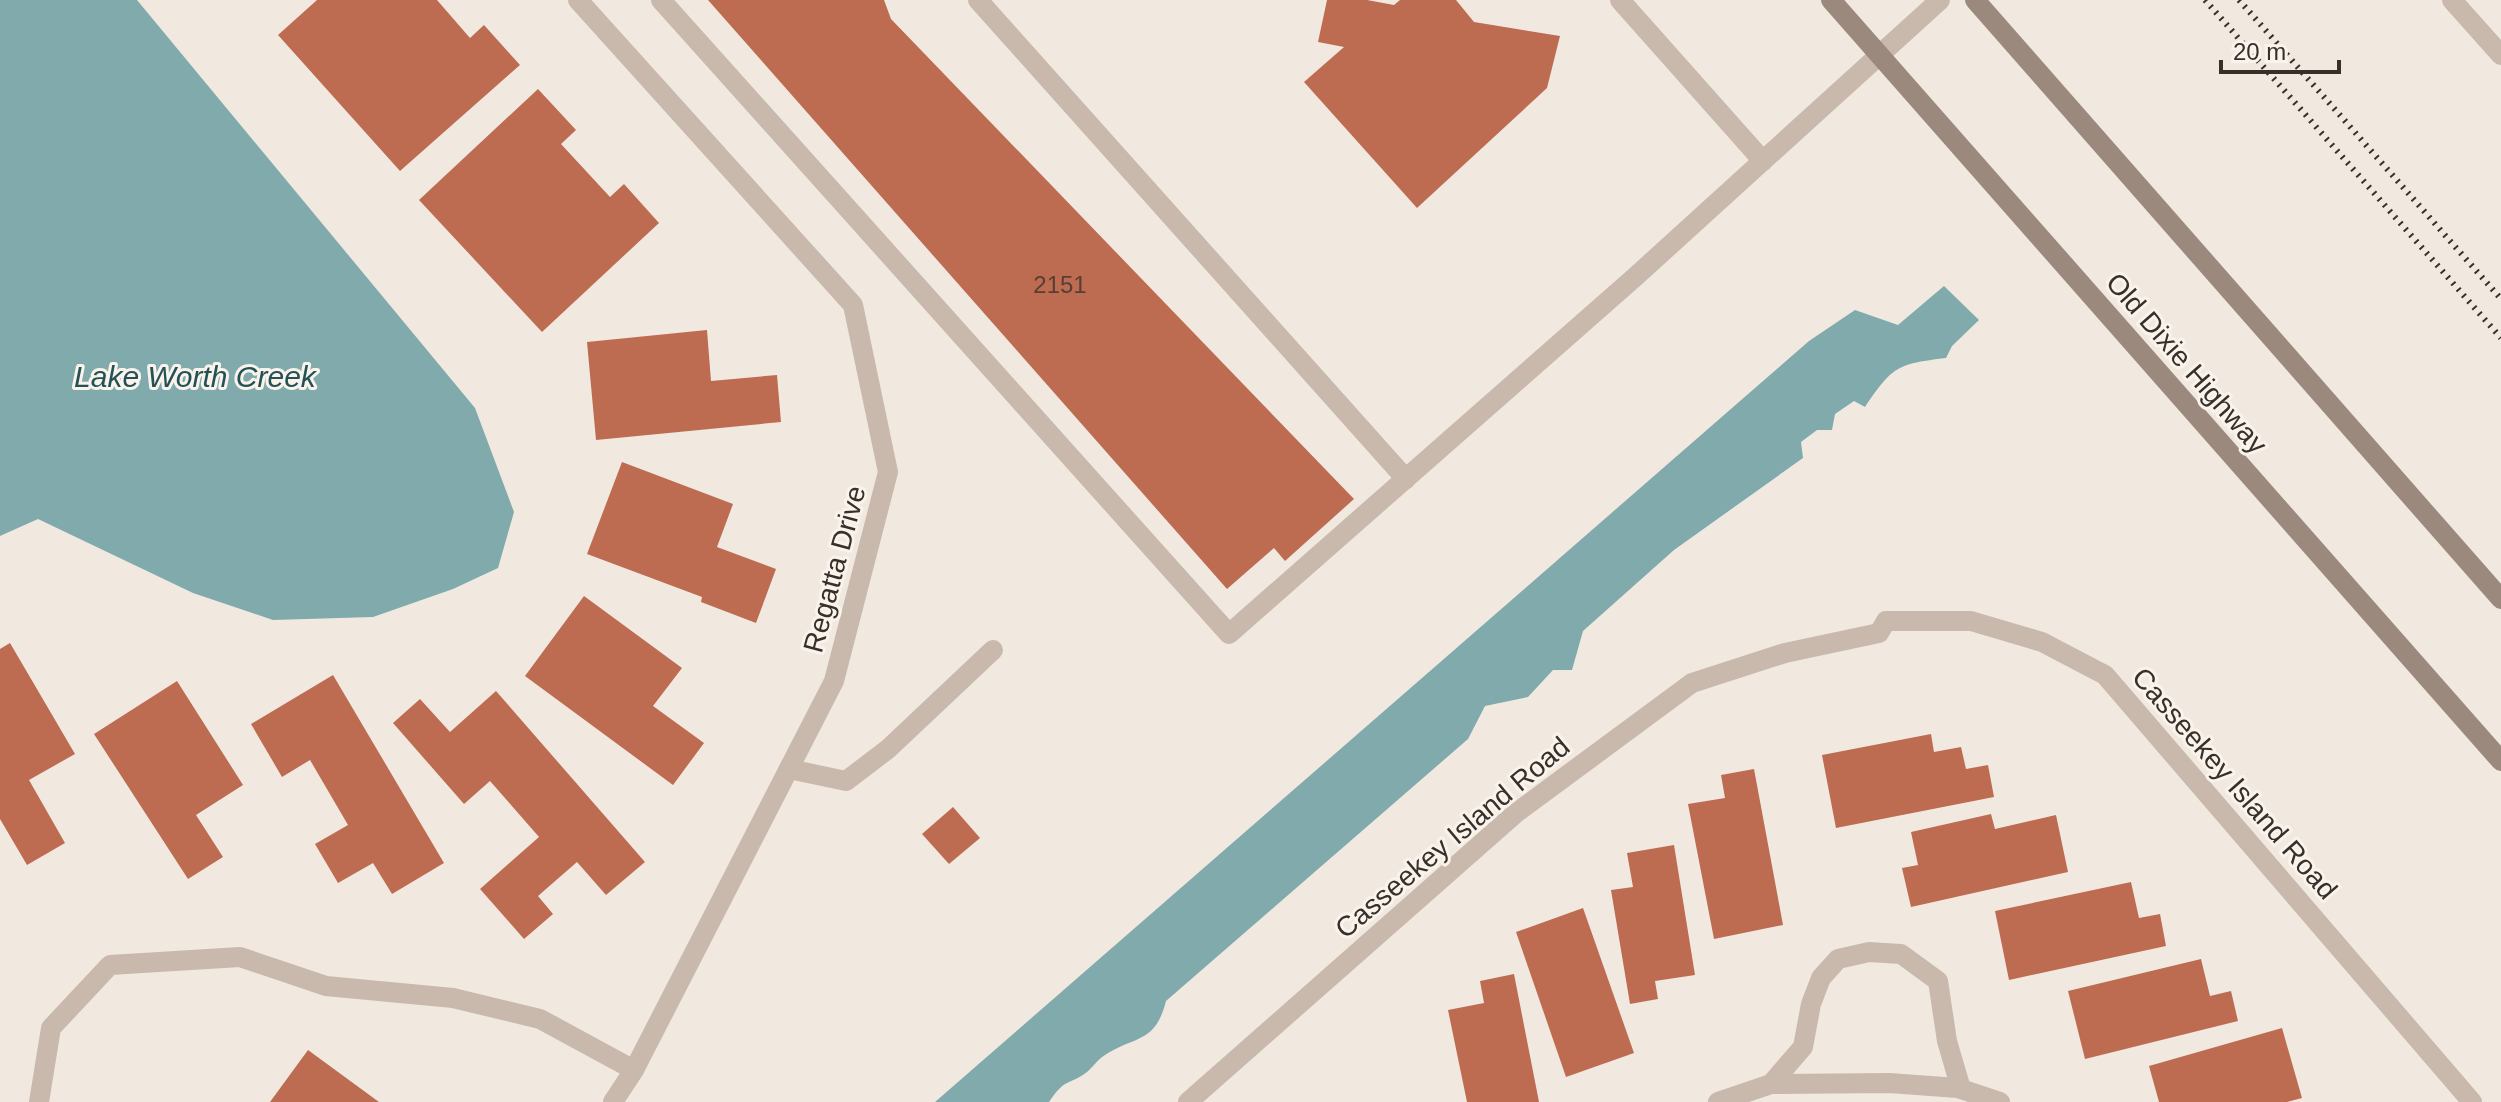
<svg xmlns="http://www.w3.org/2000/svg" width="2501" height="1102" viewBox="0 0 2501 1102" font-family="Arial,sans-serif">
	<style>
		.water { fill: #80aaac }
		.building { fill: #bd6c52 }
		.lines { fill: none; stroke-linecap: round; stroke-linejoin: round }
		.lane { stroke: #c9b9ac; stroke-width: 20 }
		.street { stroke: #c9b9ac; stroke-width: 20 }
		.secondary { stroke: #9c897d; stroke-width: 20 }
		.rail { stroke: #372f2a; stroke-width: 6; stroke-dasharray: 2 6; stroke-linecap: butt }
		.labels { text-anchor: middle; stroke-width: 6; stroke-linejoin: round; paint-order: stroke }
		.number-label { font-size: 24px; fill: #583e34 }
		.street-label { font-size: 28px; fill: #372f2a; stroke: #f9f3ec }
		.water-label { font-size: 30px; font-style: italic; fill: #235256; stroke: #f9f3ec }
	</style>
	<rect width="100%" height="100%" fill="#f1e9e0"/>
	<!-- water -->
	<g class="water">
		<path d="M0,0h137l338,408 39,104 -16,56 -45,21 -80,28 -100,3 -80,-27 -155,-74 -38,17z"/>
		<path d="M1944,286l35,34 -27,26 -6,12c-49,6 -53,8 -81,49l-11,-6 -19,13 -3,16h-15l-16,12 2,16 -129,92 -91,81 -11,39h-19l-25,27 -43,9 -17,33 -302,262c-11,43 -30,34 -61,54 -7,4 -12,12 -18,17 -20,15 -20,4 -38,30h-114l874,-761 46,-31 43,15z"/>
	</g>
	<!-- building -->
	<g class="building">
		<path d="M317,0h120l33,38 14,-13 36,40 -120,106 -122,-136z"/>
		<path d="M708,0h176l7,19 463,480 -69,62 -11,-13 -47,41z"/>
		<path d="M1327,0h40l27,5 6,-5h56l18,22 86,14 -13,52 -130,120 -113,-126 40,-35 -26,-5z"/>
		<path d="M538,89l38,41 -15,14 49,53 14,-13 35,39 -117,109 -123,-132z"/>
		<path d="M707,330l4,51 66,-6 4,47 -185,18 -9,-98z"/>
		<path d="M622,462l111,42 -16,43 59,22 -20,54 -55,-21 1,-5 -115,-43z"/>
		<path d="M584,596l98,72 -29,38 51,37 -31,42 -148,-109z"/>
		<path d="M10,643l65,111 -46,26 36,63 -38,22 -27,-46v-170z"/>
		<path d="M333,675l111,188 -52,31 -19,-31 -35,20 -23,-39 33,-19 -38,-65 -28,17 -31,-53z"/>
		<path d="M177,681l66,104 -47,30 27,42 -35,22 -94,-145z"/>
		<path d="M496,691l149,171 -39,33 -29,-33 -39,34 15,18 -29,25 -44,-50 59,-52 -49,-56 -26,23 -71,-81 27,-24 30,33z"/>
		<path d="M1931,734l3,18 27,-5 5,22 22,-4 6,32 -158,31 -14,-73z"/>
		<path d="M1754,769l29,156 -69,14 -26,-135 37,-6 -4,-23z"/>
		<path d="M953,807l27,31 -31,26 -27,-30z"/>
		<path d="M1991,814l4,15 61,-14 12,57 -157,35 -9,-39 16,-3 -7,-33z"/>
		<path d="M1674,845l21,130 -40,6 3,18 -28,5 -19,-114 22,-3 -6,-34z"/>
		<path d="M2131,882l8,36 21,-4 6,32 -157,34 -14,-69z"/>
		<path d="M1583,908l51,145 -68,24 -50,-145z"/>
		<path d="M2201,959l9,37 21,-5 7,30 -153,38 -17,-68z"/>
		<path d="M1514,974l25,128h-72l-19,-92 36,-7 -4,-22z"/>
		<path d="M2282,1028l20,70 -15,4h-128l-10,-36z"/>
		<path d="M308,1050l71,52h-109z"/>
	</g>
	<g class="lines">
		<!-- lane -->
		<g class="lane">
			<path d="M661,0l568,634 406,-357 305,-277"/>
			<path d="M978,0l428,479"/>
			<path d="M1620,0l143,161"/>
			<path d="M2452,0l49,55"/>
			<path d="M789,769l57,12 42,-32 105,-99"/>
			<path d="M1188,1102l328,-289 176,-130 93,-30 94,-20 7,-12h85l71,21 63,33 367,427"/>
			<path d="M1718,1102l53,-18 118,-1 69,5 42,14"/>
		</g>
		<!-- street -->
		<g class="street">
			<path d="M578,0l275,305 35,167 -54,209 -200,389 -21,32"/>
			<path d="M1771,1084l32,-37 8,-43 10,-26 17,-19 31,-7 32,2 37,27 9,60 14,48"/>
			<path d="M39,1102l12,-74 59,-63 130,-8 86,29 127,12 87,21 94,51"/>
		</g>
		<!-- secondary -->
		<g class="secondary">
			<path d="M1831,0l670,761"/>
			<path d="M1975,0l526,599"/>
		</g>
		<!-- rail -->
		<g class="rail">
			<path d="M2205,0l296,338"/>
			<path d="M2239,0l262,299"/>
		</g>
	</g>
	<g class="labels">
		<!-- number labels -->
		<g class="number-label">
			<text x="1060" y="293">2151</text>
		</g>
		<!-- street labels -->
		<g class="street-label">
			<text transform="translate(2187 363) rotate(49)" y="10">Old Dixie Highway</text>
			<text transform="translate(834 569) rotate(-75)" y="10">Regatta Drive</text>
			<text transform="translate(2235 783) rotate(49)" y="10">Casseekey Island Road</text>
			<text transform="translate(1452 837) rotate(-40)" y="10">Casseekey Island Road</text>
		</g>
		<!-- water labels -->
		<g class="water-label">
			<text x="195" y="387">Lake Worth Creek</text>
		</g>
	</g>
	<!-- scale -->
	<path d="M2221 60v12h118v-12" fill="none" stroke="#372f2a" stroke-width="4"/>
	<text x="2233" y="60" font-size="24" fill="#372f2a" stroke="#f9f3ec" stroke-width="6" paint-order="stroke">20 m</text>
</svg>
